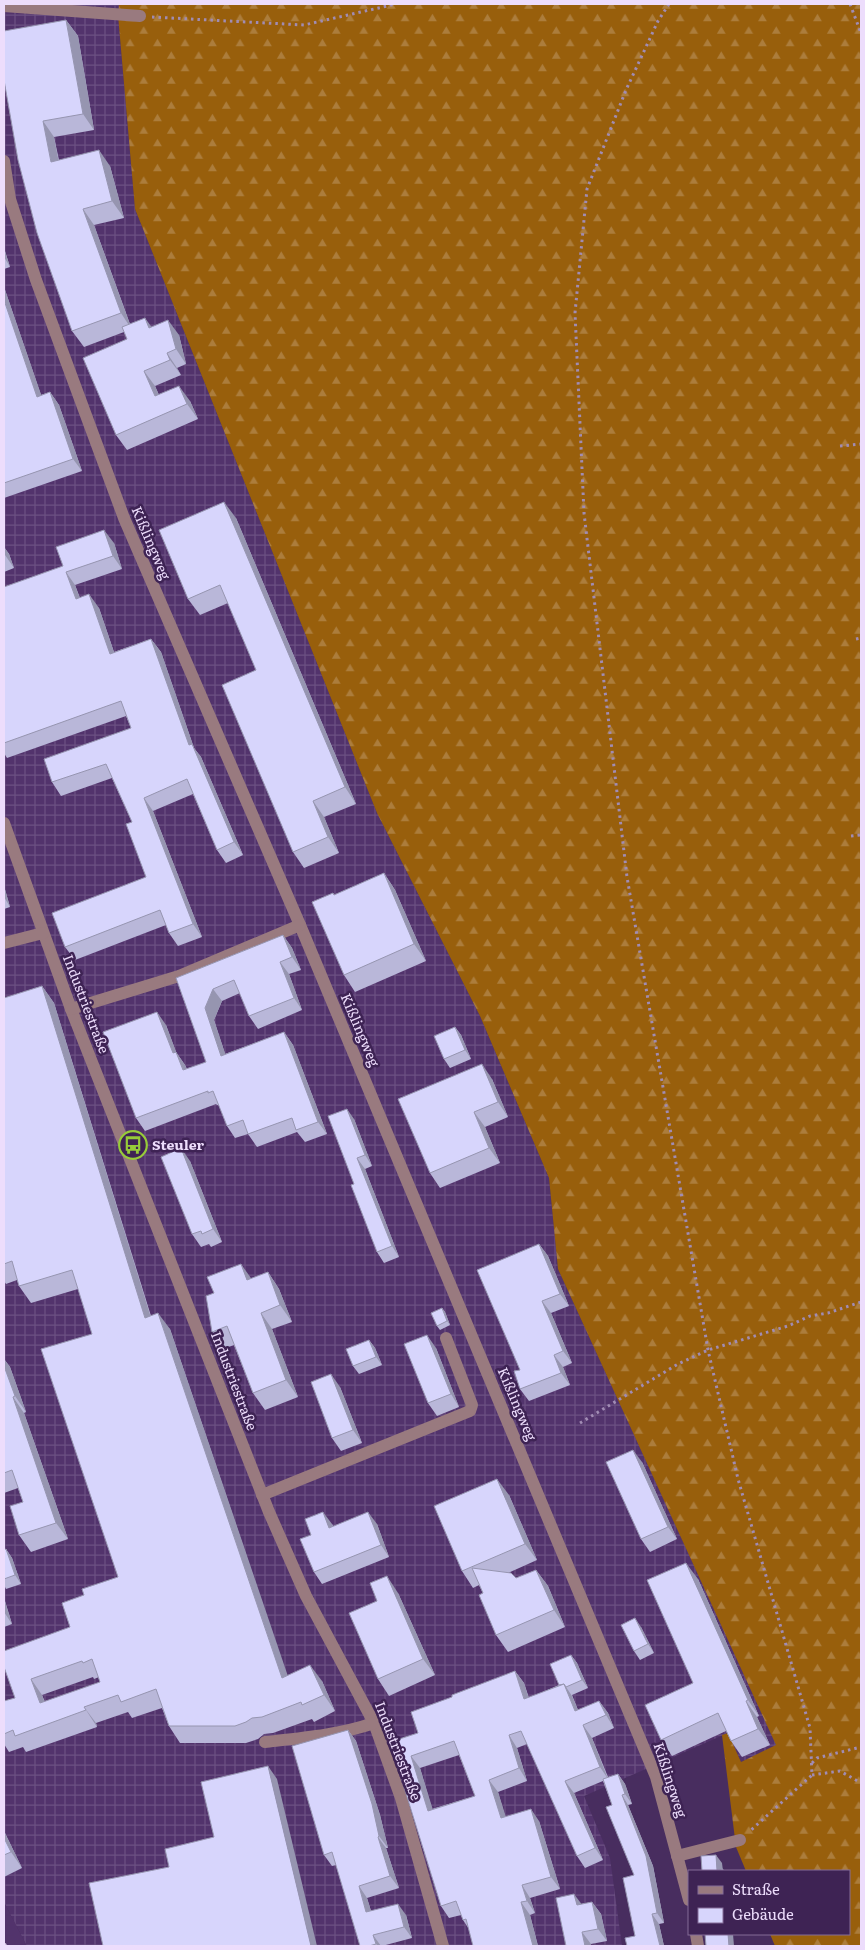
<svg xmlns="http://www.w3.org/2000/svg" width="865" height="1950" viewBox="0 0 865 1950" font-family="Literata,serif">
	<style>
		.built { fill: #52336c }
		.industrial { fill: url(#industrial-grid) }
		.forest { fill: url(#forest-firs) }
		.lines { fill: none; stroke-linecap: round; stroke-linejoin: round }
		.path { stroke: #a18cb4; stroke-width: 3; stroke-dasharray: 2.5 4; stroke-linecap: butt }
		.minor { stroke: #997a7f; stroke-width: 12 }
		.rail { stroke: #d6c5e6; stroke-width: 4; stroke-dasharray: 8 4; stroke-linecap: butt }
		.wall { fill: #b9b7d9; fill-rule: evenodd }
		.shaded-wall { fill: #9695b0 }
		.building { fill: #d7d5fc; stroke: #9695b0; fill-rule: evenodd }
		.labels { text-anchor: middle; stroke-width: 5; stroke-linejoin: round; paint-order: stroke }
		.street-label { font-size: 14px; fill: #edddfc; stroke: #3e2354 }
		.poi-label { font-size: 14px; font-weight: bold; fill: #edddfc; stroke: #3e2354; text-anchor: start }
	</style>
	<defs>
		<pattern id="industrial-grid" width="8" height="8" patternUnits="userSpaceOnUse" patternTransform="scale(1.25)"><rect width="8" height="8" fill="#52336c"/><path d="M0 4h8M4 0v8" fill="none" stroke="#6b5082"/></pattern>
		<pattern id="forest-firs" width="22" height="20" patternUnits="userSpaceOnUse" patternTransform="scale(1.25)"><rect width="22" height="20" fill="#985f0c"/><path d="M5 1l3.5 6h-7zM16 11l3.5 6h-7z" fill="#ac7d3c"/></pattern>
	</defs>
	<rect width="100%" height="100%" fill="#482d5f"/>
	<!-- built -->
	<path class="built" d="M4,1902l23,44h-23z"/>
	<!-- industrial -->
	<path class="industrial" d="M4,4h115l-1,11 17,194 242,604 103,203 69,162 9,91 219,477 -36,16 -13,-29 -144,63 26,62 12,88h-595l-23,-44z"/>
	<!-- forest -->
	<path class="forest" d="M119,4h742v1942h-86l-5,-12h79v-63h-103l-10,-24 -14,-112 6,-2 13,29 35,-17 -218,-476 -9,-91 -69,-162 -103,-203 -242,-604 -17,-194z"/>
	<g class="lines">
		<!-- path -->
		<g class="path">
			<path d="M669,4l-11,17 -32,69 -39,99 -12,124 9,200 43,364 81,473 30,129 72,249 2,47 -62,56"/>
			<path d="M850,4l11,29"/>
			<path d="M152,17l152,8 92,-21"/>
			<path d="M840,446l21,-2"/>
			<path d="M856,639l5,-1"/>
			<path d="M851,836l10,-1"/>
			<path d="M580,1423l98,-59 30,-14 80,-24 22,-10 18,-3 33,-11"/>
			<path d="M812,1763l5,-5 44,-11"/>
			<path d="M812,1775l28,-4 21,12"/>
		</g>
		<!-- minor -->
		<g class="minor">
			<path d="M4,6l136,10"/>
			<path d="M4,161l6,38 26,81 88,238 176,407 356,852 33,123"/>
			<path d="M4,823l67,186 198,503 37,84 68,127 27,75 42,148"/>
			<path d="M4,943l39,-10"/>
			<path d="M71,1009l108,-33 121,-51"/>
			<path d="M262,1495l208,-84 2,-6 -26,-67"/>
			<path d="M265,1742c37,-4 74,-7 109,-19"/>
			<path d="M677,1856l63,-16"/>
			<path d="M696,1934l2,12"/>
		</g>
		<!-- rail -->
		<path class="rail" d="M4,1944l1,2"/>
	</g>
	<!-- wall -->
	<g class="wall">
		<path d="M66,20l12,16 16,94 -40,7 5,23 51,6 14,52 -30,7 36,99 22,3 27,8 7,29 -9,4 4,7 -26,11 4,9 31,6 8,18 -71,31 -11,-15 11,-96 -3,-7 -40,15 -12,-16 -54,-171z"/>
		<path d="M4,248l6,19 -6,2z"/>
		<path d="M4,287l37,108 9,-3 9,13 23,66 -78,27z"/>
		<path d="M236,518l120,286 -32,13 15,36 -35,15 -11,-16 -37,-182 -28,-67 -28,12 -12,-16z"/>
		<path d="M114,543l8,26 -47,16 5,13 19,10 15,44 37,-13 10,13 33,96 7,9 42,98 -17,8 -9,-13 -24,-56 -40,17 49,126 -24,9 -9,-13 -3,-8 -91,35 -10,-13 81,-70 -14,-55 -20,-44 -51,18 -9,-14 79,-54 -5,-12 -119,42 -3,-5v-166l59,-21z"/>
		<path d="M4,547l5,7 5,14 -10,4z"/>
		<path d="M384,873l11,17 31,71 -71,31 -11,-17 -11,-82 1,2z"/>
		<path d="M4,886l6,21 -6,2z"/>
		<path d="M283,935l9,13 9,22 -12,4 13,36 -44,19 -9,-13 -9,-23 -18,8 -8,19 11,34 59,-22 9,13 34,89 -22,8 -8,-10 -40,15 -9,-13 -13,4 -8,-12 -8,-21h-2l-1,-1 -71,27 -9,-13 30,-93 10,27 9,13 2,4 19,-7 -30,-84z"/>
		<path d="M42,986l12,17 97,313 19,13 117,347 35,5 13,30 -21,11 -2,-3 -39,14 -9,1 -6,5 -12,4h-66l-11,-17 -7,-18 -30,10 -4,-6 -32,11 1,4 -71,25 -3,-5 -14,5 -5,-8v-43l11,-3 55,-71 14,-32 34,-18 -26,-243 -14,-45 -47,14 -12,-17 -2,-6 -11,4 -2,-3v-283zM93,1677l1,2 5,-2 1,5 -55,20 -3,-7z"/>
		<path d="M455,1027l6,8 10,24 -21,9 -6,-9z"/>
		<path d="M492,1079l16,38 -23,10 15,36 -60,25 -10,-15z"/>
		<path d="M354,1119l18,47 -7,3 34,88 -15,6 -7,-11 -23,-68z"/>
		<path d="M190,1161l32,81 -11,5 -2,-3 -8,3 -9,-13z"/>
		<path d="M539,1244l9,12 21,50 -18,7 21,50 -9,4 7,18 -41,16 -9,-12v-19z"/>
		<path d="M268,1272l11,17 13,33 -20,7 26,68 -33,13 -12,-17 -19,-48 -11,4 -11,-17 39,-53z"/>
		<path d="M442,1308l3,4 5,13 -10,5 -3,-4z"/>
		<path d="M369,1340l6,8 7,17 -23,9 -6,-8z"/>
		<path d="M436,1348l23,59 -22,9 -9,-13z"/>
		<path d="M4,1359l6,8 16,45 -2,1 44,126 -37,13 -12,-17 4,-33 -5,-14 -14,5z"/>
		<path d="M340,1387l22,56 -21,8 -9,-13z"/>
		<path d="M642,1462l35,77 -27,13 -9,-13z"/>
		<path d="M509,1495l28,65 -29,13 8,5 20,-8 12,16 17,41 -57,25 -12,-17 -13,-42 -4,-8 -6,3 -11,-17z"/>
		<path d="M332,1524l1,2 44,-2 12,33 -67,27 -8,-12 -3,-37z"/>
		<path d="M6,1549l6,9 9,26 -15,5 -2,-4v-35z"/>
		<path d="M698,1579l61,137 -2,1 13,28 -28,12 -11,-16 -5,-10 -54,25 -11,-16 32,-57z"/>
		<path d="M398,1593l37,82 -46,21 -11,-17z"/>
		<path d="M4,1598l8,26 -8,3z"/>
		<path d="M641,1627l13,26 -14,7 -6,-9z"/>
		<path d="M571,1655l6,8 11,25 -16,7 6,15 21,-9 9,12 6,15 -22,10 16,39 10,-3 7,10 7,20 -4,1 25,61 11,57 -5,1 5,22h-37l8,-10 -1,-61 -22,-70 -9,-24 -29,12 29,67 -18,8 -8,-12 -50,-112 -10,4 10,33 -29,11 7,24 34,5 21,68 -30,9 5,15 -5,2 8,31h-65l-4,-17 -6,-9 -2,-5 -12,3 -8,-12 -51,-164 28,-9 34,-36 63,-26 9,12 5,15 30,-13zM459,1755l16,41 -43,13 -12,-41z"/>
		<path d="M348,1730l8,11 24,74 8,33h-2l13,40 -32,10 4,13 35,4 6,23 -30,8h-22l-24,-81 -4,1 -8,-11z"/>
		<path d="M4,1831l18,37 -18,9z"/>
		<path d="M592,1902l9,12 6,27 -16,3 -25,2 15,-42z"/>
	</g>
	<!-- shaded-wall -->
	<g class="shaded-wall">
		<path d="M66,20l12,16 16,94 -11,-16z"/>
		<path d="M43,121l11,16 8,42 -11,-17z"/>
		<path d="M99,150l11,16 14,52 -12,-17z"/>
		<path d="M83,209l11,16 38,105 -11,-17z"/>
		<path d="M4,248l6,19 -6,-10z"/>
		<path d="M4,287l42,122 -9,-12 -33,-97z"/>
		<path d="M145,318l11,15 -7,-5z"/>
		<path d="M168,320l11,15 7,29 -10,-15z"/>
		<path d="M167,353l10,15 4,7 -11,-15z"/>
		<path d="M144,371l11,15 11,25 -11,-15z"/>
		<path d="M179,386l11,15 8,18 -11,-15z"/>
		<path d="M50,392l9,13 23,66 -9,-12z"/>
		<path d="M224,502l12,16 120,286 -11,-17z"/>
		<path d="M104,530l10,13 8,26 -9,-13z"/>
		<path d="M4,547l5,7 5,14 -9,-13 -1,-3z"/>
		<path d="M66,572l9,13 10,27 -9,-13z"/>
		<path d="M89,594l10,14 20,59 -9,-13z"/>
		<path d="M151,639l10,13 33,96 7,9 42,98 -9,-13 -45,-97z"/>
		<path d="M144,798l9,13 49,126 -9,-13z"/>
		<path d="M313,801l11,16 15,36 -11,-16z"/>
		<path d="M384,873l11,17 31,71 -12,-17z"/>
		<path d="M4,886l6,21 -6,-10z"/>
		<path d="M283,935l9,13 9,22 -9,-13z"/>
		<path d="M280,962l9,12 13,36 -8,-12z"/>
		<path d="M42,986l12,17 102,331 -11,-16z"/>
		<path d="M213,989l9,12 -8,19 16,48 -9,-12 -16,-48z"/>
		<path d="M157,1012l9,13 12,32 -2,-5 9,13 7,18 -19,-30z"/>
		<path d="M455,1027l6,8 10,24 -6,-9z"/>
		<path d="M284,1032l9,13 34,89 -9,-12z"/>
		<path d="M482,1064l10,15 16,38 -10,-15z"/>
		<path d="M347,1109l7,10 18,47 -7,-11z"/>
		<path d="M474,1112l11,15 15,36 -11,-15z"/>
		<path d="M181,1148l9,13 32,81 -9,-13z"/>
		<path d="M357,1158l8,11 34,88 -7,-11z"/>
		<path d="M539,1244l9,12 21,50 -9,-12z"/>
		<path d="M241,1264l12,17 -6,-1z"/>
		<path d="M268,1272l11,17 13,33 -12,-17z"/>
		<path d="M542,1301l9,12 21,50 -9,-12z"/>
		<path d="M442,1308l3,4 5,13 -3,-4z"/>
		<path d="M158,1313l12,16 124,365 -12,-16z"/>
		<path d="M261,1313l11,16 26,68 -12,-17z"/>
		<path d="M427,1335l9,13 23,59 -8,-13z"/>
		<path d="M369,1340l6,8 7,17 -6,-8z"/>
		<path d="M554,1355l9,12 7,18 -9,-12z"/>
		<path d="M4,1359l6,8 16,45 -11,-16 -11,-30z"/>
		<path d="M331,1374l9,13 22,56 -9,-13z"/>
		<path d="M13,1397l11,16 44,126 -12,-16z"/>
		<path d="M633,1450l9,12 35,77 -9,-12z"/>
		<path d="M497,1479l12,16 28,65 -12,-16z"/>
		<path d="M323,1512l9,12 6,16 -9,-12z"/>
		<path d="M368,1512l9,12 12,33 -8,-12z"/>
		<path d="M6,1549l6,9 9,26 -6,-9z"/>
		<path d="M686,1563l12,16 61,137 -11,-16z"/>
		<path d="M536,1570l12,16 17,41 -11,-17z"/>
		<path d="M387,1576l11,17 37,82 -12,-16z"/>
		<path d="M4,1598l8,26 -8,-12z"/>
		<path d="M635,1618l6,9 13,26 -6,-9z"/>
		<path d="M571,1655l6,8 11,25 -6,-8z"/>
		<path d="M310,1665l12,16 13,30 -11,-16z"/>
		<path d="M515,1671l9,12 9,29 -9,-13z"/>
		<path d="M31,1679l11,16 9,25 -11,-17z"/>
		<path d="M564,1684l8,12 12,28 -9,-13z"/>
		<path d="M599,1701l9,12 6,15 -8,-13z"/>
		<path d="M746,1701l11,16 13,28 -12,-16z"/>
		<path d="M84,1707l12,16 1,4 -11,-17z"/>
		<path d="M583,1725l9,13 16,41 -8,-12z"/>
		<path d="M348,1730l8,11 24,74 8,33 -9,-12z"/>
		<path d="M509,1735l8,13 10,33 -8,-13z"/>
		<path d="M411,1756l9,12 17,55 -9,-12z"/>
		<path d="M268,1766l9,13 40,167h-6z"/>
		<path d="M618,1774l7,10 7,20 -7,-10z"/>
		<path d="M489,1780l9,12 12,38 -9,-12z"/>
		<path d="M565,1781l9,12 29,67 -8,-12z"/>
		<path d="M622,1795l6,10 25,61 11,57 -7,-10z"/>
		<path d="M531,1809l8,12 21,68 -9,-12z"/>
		<path d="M4,1831l18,37 -11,-16 -7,-14z"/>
		<path d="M378,1837l8,11 13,40 -9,-12z"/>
		<path d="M716,1855l6,8 1,8 -6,-1z"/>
		<path d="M522,1885l8,13 5,15 -8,-12z"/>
		<path d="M359,1886l8,12 8,26 -9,-12z"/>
		<path d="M574,1894l9,12 -6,-1z"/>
		<path d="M521,1902l9,13 8,31h-5z"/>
		<path d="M592,1902l9,12 6,27 -9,-12z"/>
		<path d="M398,1904l8,11 6,23 -8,-11z"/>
		<path d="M652,1914l7,10 5,22h-4z"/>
		<path d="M582,1932l9,12v2h-6z"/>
		<path d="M728,1934h5l1,12h-5z"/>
		<path d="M373,1935l8,11h-3l-2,-2z"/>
	</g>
	<!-- building -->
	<g class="building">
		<path d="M66,20l17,94 -40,7 8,41 48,-12 13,51 -29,8 38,104 -49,18 -35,-98 -19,-73 -14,-80v-49z"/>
		<path d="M4,300l33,97 13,-5 23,67 -69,24z"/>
		<path d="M145,318l4,10 19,-8 8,29 -9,4 3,7 -26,11 11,25 24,-10 8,18 -71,31 -33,-77 44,-19 -5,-12z"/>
		<path d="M224,502l121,285 -32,14 15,36 -35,15 -71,-167 34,-15 -36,-85 -32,14 -29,-69z"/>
		<path d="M104,530l9,26 -47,16 10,27 13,-5 21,60 41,-15 38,106 3,-1 42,98 -17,8 -30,-71 -43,19 49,126 -24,9 -9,-23 -95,37 -13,-34 94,-36 -20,-53 6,-2 -26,-58 -54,18 -8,-23 87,-31 -10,-27 -117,42v-156l59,-21 -7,-19z"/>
		<path d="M384,873l30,71 -70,31 -32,-73 21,-9 1,2z"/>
		<path d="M283,935l9,22 -12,5 14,36 -45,18 -15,-36 -21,9 -8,19 16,48 63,-24 34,90 -22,8 -4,-12 -44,16 -5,-14 -16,6 -14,-35 -5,2v-2l-72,27 -33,-86 54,-20 16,41 3,-1 7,18 23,-8 -30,-84z"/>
		<path d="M42,986l103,332 13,-5 124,365 28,-13 14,30 -22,10 -1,-3 -39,15 -10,1 -6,4 -11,4h-66l-13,-37 -35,13 -3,-7 -34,12 2,3 -71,26 -2,-6 -9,4v-33l11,-3 -11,-31v-16l66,-24 -8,-24 22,-8 -2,-6 36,-12 -77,-228 51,-15 -20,-64 -53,16 -7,-25 -8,3v-266zM92,1659l8,23 -60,21 -9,-24 51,-18 1,2z"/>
		<path d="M455,1027l10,23 -21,9 -10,-23z"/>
		<path d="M482,1064l16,38 -24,10 15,36 -59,25 -32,-74z"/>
		<path d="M347,1109l18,46 -8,3 35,88 -15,6 -26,-67 3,-1 -26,-68z"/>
		<path d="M181,1148l32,81 -11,5 -1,-3 -9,3 -31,-77z"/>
		<path d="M539,1244l21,50 -18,7 21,50 -9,4 7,18 -41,16 -6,-18 6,-1 -43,-100z"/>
		<path d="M241,1264l6,16 21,-8 12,33 -19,8 25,67 -33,13 -26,-67 -15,6 -6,-36 8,-3 -7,-16z"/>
		<path d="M442,1308l5,13 -10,5 -6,-13z"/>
		<path d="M427,1335l24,59 -23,9 -24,-59z"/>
		<path d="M369,1340l7,17 -23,9 -7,-17z"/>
		<path d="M4,1366l11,30 -2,1 43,126 -37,12 -9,-29 13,-4 -11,-32 -8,3z"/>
		<path d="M331,1374l22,56 -21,8 -21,-56z"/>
		<path d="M633,1450l35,77 -27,12 -35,-77z"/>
		<path d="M497,1479l28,65 -63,27 -28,-65z"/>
		<path d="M323,1512l6,16 39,-16 13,33 -67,27 -14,-33 11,-4 -6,-16z"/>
		<path d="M6,1549l9,26 -11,4v-29z"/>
		<path d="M686,1563l62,137 -2,1 12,28 -27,12 -13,-28 -57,27 -16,-35 48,-22 -46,-103z"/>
		<path d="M472,1568l39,5 5,5 20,-8 18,40 -58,25 -17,-40 4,-2z"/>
		<path d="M387,1576l36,83 -45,20 -29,-66 28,-12 -7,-18z"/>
		<path d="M635,1618l13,26 -14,7 -13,-26z"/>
		<path d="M571,1655l11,25 -16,7 -2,-3 -5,1 -9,-21z"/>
		<path d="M515,1671l9,28 40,-15 11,27 24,-10 7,14 -23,10 17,42 -35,14 30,67 -18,8 -56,-125 -12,4 10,33 -30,12 12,38 30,-9 20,68 -29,8 5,16 -6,1 12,44h-60l-7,-27 -3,1 -7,-19 -15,5 -51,-164 28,-9 -7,-21 41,-15v-2zM454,1741l21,55 -47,15 -17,-55z"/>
		<path d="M348,1730l24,74 7,32 -1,1 12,39 -31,10 7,26 32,-8 6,23 -31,8 3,9 -7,2h-9l-28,-94 -8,3 -32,-109z"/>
		<path d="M268,1766l43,180h-208l-14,-63 80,-16 -4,-18 49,-12 -13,-55z"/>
		<path d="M618,1774l7,20 -3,1 24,61 11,57 -5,1 8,32h-33l-2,-8 10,-2 -12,-58 11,-3 -28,-68 6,-2 -9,-26z"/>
		<path d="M4,1838l7,14 -7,3z"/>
		<path d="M716,1855l1,15 6,-1v2h-21l-1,-15z"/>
		<path d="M574,1894l3,11 15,-3 6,27 -16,3 3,14h-19l-10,-48z"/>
		<path d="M705,1934h23l1,12h-23z"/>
	</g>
	<!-- icons -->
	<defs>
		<symbol id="bus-ring" viewBox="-11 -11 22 22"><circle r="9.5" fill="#3e2354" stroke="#97cc39" stroke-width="1.5"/><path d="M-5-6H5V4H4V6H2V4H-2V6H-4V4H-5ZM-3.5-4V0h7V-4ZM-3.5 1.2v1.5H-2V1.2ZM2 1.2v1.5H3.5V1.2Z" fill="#97cc39"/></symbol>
	</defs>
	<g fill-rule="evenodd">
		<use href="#bus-ring" x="117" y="1129" width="32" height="32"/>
	</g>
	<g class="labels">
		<!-- street labels -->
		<g class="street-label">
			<text transform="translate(151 543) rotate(67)" y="5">Kißlingweg</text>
			<text transform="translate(86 1004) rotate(69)" y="5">Industriestraße</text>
			<text transform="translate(360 1030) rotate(67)" y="5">Kißlingweg</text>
			<text transform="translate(234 1381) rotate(69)" y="5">Industriestraße</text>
			<text transform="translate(517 1404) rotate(67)" y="5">Kißlingweg</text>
			<text transform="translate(398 1751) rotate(69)" y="5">Industriestraße</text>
			<text transform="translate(670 1780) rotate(72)" y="5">Kißlingweg</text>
		</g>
		<!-- poi labels -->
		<g class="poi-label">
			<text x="152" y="1150">Steuler</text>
		</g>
	</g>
	<!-- border -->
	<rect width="865" height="1950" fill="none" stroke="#edddfc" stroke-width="10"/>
	<!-- legend -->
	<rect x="688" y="1870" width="162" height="65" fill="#3e2354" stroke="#846d97"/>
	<rect x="698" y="1886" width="25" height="8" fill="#997a7f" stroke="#846d97"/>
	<text x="732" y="1895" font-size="15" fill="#edddfc">Straße</text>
	<rect x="698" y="1908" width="25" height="15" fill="#d7d5fc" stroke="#846d97"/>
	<text x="732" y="1920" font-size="15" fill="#edddfc">Gebäude</text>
</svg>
